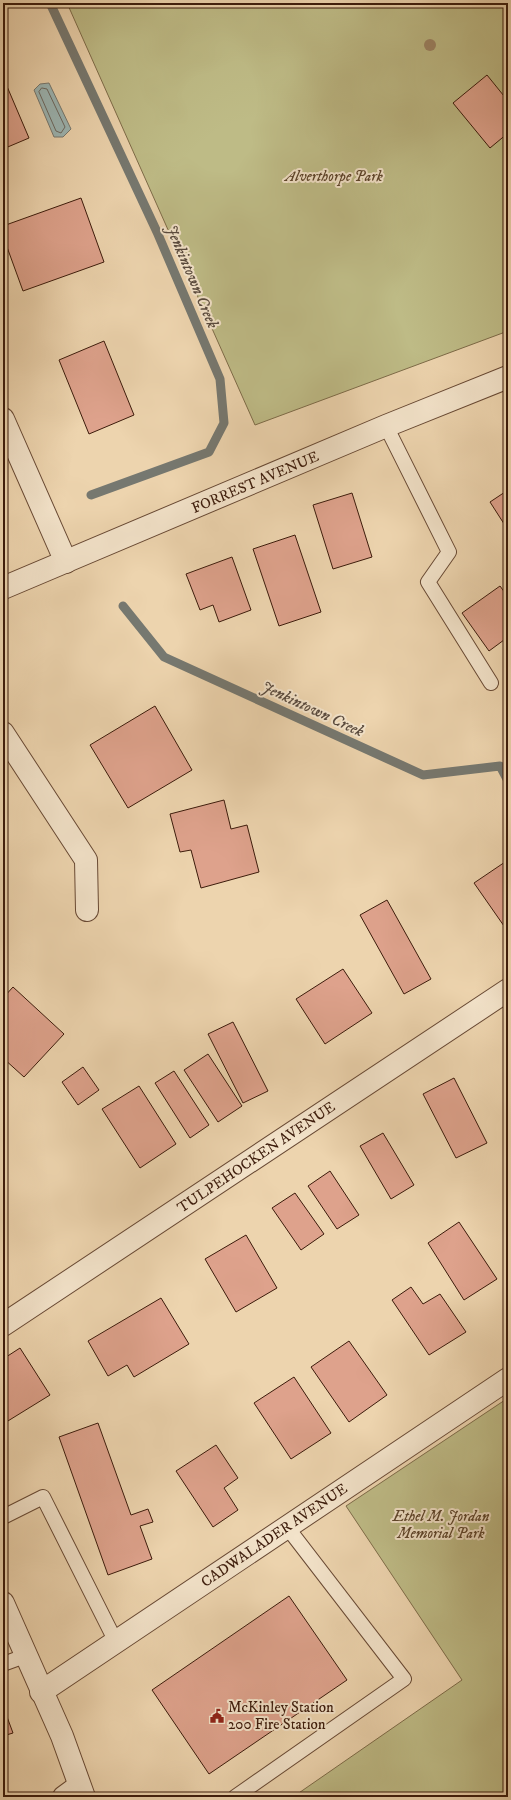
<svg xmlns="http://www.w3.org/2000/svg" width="511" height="1800" viewBox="0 0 511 1800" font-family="'IM FELL DW Pica',serif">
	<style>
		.green { fill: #bebb86; stroke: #7d6b48 }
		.water { fill: #9cb6b4; stroke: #767870 }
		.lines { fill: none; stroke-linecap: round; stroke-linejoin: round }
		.shore { stroke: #6c6860; stroke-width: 1 }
		.stream { stroke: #767870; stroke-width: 9 }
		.building { fill: #dea28c; stroke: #3c1b0b }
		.lane-casing { stroke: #684934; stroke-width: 16 }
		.street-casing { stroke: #684934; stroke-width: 24 }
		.lane { stroke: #f3e3ca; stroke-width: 14 }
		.street { stroke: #f3e3ca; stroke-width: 22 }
		.tree { fill: #9d8465 }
		.labels { text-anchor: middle; stroke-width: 4; stroke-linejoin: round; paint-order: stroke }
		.park-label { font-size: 15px; font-style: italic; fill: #5c432a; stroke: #f3e3ca }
		.street-label { font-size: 15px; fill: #3c1b0b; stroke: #f3e3ca }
		.poi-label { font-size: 15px; fill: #3c1b0b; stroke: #f3e3ca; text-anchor: start }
		.water-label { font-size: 16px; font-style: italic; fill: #594a3e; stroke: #f3e3ca }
	</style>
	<rect width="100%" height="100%" fill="#edd4ae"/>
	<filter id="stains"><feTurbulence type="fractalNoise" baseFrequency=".005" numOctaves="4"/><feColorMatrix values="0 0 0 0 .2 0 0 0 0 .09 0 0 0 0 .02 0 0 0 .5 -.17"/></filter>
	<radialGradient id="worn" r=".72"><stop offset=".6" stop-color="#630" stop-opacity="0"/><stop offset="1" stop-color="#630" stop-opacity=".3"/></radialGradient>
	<!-- green -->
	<g class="green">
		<path d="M67,3h441v328l-253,94z"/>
		<path d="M508,1398v399h-215l169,-117 -116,-174z"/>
	</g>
	<!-- water -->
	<path class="water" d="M49,83l22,46 -8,8h-9l-20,-47 6,-6z"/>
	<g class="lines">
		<!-- shore -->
		<path class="shore" d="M42,88l5,1 18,38 -4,6 -5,-2 -17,-39z"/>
		<!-- stream -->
		<g class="stream">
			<path d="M50,3l107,229 63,147 4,44 -15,29 -118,43"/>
			<path d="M123,606l41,51 259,118 77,-9 8,15"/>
		</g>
	</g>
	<!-- building -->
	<g class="building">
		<path d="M487,75l21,26v32l-18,15 -37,-45z"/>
		<path d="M3,77l26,61 -26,11z"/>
		<path d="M81,198l23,64 -81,29 -20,-55v-10z"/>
		<path d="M104,341l30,74 -45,19 -30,-74z"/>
		<path d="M508,490v40l-18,-28z"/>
		<path d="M352,493l20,64 -39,12 -20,-64z"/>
		<path d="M295,535l26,77 -42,14 -26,-77z"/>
		<path d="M232,557l19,53 -32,12 -6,-17 -13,5 -14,-36z"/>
		<path d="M500,586l8,11v40l-19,14 -27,-38z"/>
		<path d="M155,706l37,64 -64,38 -38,-63z"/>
		<path d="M224,800l7,29 16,-4 12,47 -58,16 -10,-38 -11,2 -10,-38z"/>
		<path d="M508,860v63l-4,3 -30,-43z"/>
		<path d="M387,900l44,79 -27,15 -44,-79z"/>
		<path d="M343,969l29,44 -47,31 -29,-45z"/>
		<path d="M13,987l51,47 -40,43 -21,-19v-60z"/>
		<path d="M233,1022l35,69 -25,12 -35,-69z"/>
		<path d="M208,1054l34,52 -24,16 -34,-52z"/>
		<path d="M83,1067l16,23 -21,15 -16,-23z"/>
		<path d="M174,1071l35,54 -19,13 -35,-55z"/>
		<path d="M454,1078l33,65 -31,15 -33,-64z"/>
		<path d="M139,1086l37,58 -36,24 -38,-59z"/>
		<path d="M383,1133l31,52 -23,14 -31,-53z"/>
		<path d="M330,1171l29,44 -22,14 -29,-43z"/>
		<path d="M295,1193l29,41 -23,16 -29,-42z"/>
		<path d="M459,1222l38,57 -33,21 -36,-57z"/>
		<path d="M246,1235l31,53 -41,24 -31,-53z"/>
		<path d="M411,1287l12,17 17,-10 26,38 -37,23 -37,-55z"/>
		<path d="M161,1298l28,46 -55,33 -7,-12 -19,11 -20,-35z"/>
		<path d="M349,1341l38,54 -38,27 -38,-55z"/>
		<path d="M20,1348l30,47 -47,29v-65z"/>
		<path d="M294,1377l37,56 -40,26 -37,-56z"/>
		<path d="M98,1423l33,92 17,-6 5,13 -13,4 12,33 -44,16 -49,-138z"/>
		<path d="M216,1445l22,33 -14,10 14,22 -25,17 -37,-56z"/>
		<path d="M289,1596l58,84 -138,94 -57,-84z"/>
		<path d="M3,1706l10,27 -10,3z"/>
	</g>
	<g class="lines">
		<defs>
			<g id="lane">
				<path d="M386,426l63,126 -21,30 63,101"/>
				<path d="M3,1517l40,-20 73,145"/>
				<path d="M3,1664l22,-8"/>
				<path d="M235,1797l169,-118 -117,-152"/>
			</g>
			<g id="street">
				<path d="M3,419l63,143"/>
				<path d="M3,588l383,-162 122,-49"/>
				<path d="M3,733l83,127 1,50"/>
				<path d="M3,1325l505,-335"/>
				<path d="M3,1603l59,133 22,61"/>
				<path d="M41,1692l467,-313"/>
				<path d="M64,1797l15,-11"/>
			</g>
		</defs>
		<!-- lane casing -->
		<use href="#lane" class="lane-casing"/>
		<!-- street casing -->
		<use href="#street" class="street-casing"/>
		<!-- lane -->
		<use href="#lane" class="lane"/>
		<!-- street -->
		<use href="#street" class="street"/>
	</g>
	<!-- trees -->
	<circle class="tree" cx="430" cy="45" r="6"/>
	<!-- icons -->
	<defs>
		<symbol id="civic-bare" viewBox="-9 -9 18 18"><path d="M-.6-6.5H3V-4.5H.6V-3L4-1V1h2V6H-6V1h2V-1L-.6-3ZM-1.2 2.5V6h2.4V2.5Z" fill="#8f2418" stroke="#f3e3ca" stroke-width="2.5" paint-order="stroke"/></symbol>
	</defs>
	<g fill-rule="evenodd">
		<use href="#civic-bare" x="207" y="1706" width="20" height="20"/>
	</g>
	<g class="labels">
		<!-- park labels -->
		<g class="park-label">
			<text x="334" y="181">Alverthorpe Park</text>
			<text x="441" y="1521">Ethel M. Jordan<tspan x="441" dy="17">Memorial Park</tspan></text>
		</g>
		<!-- street labels -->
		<g class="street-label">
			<text transform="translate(255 482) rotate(-23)" y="5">FORREST AVENUE</text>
			<text transform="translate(256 1157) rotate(-34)" y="5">TULPEHOCKEN AVENUE</text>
			<text transform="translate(274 1535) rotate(-34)" y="5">CADWALADER AVENUE</text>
		</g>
		<!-- poi labels -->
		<g class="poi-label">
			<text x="228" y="1712">McKinley Station<tspan x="228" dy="17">200 Fire Station</tspan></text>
		</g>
		<!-- water labels -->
		<g class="water-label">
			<text transform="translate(193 276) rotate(67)" y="6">Jenkintown Creek</text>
			<text transform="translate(313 708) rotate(25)" y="6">Jenkintown Creek</text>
		</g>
	</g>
	<!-- margin -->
	<rect width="511" height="1800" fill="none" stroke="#edd4ae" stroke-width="16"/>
	<rect x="4" y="4" width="503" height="1792" fill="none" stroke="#3c1b0b" stroke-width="2"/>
	<rect x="8" y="8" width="495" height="1784" fill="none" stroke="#3c1b0b"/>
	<rect width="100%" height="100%" filter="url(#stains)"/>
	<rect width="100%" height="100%" fill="url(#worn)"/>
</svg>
